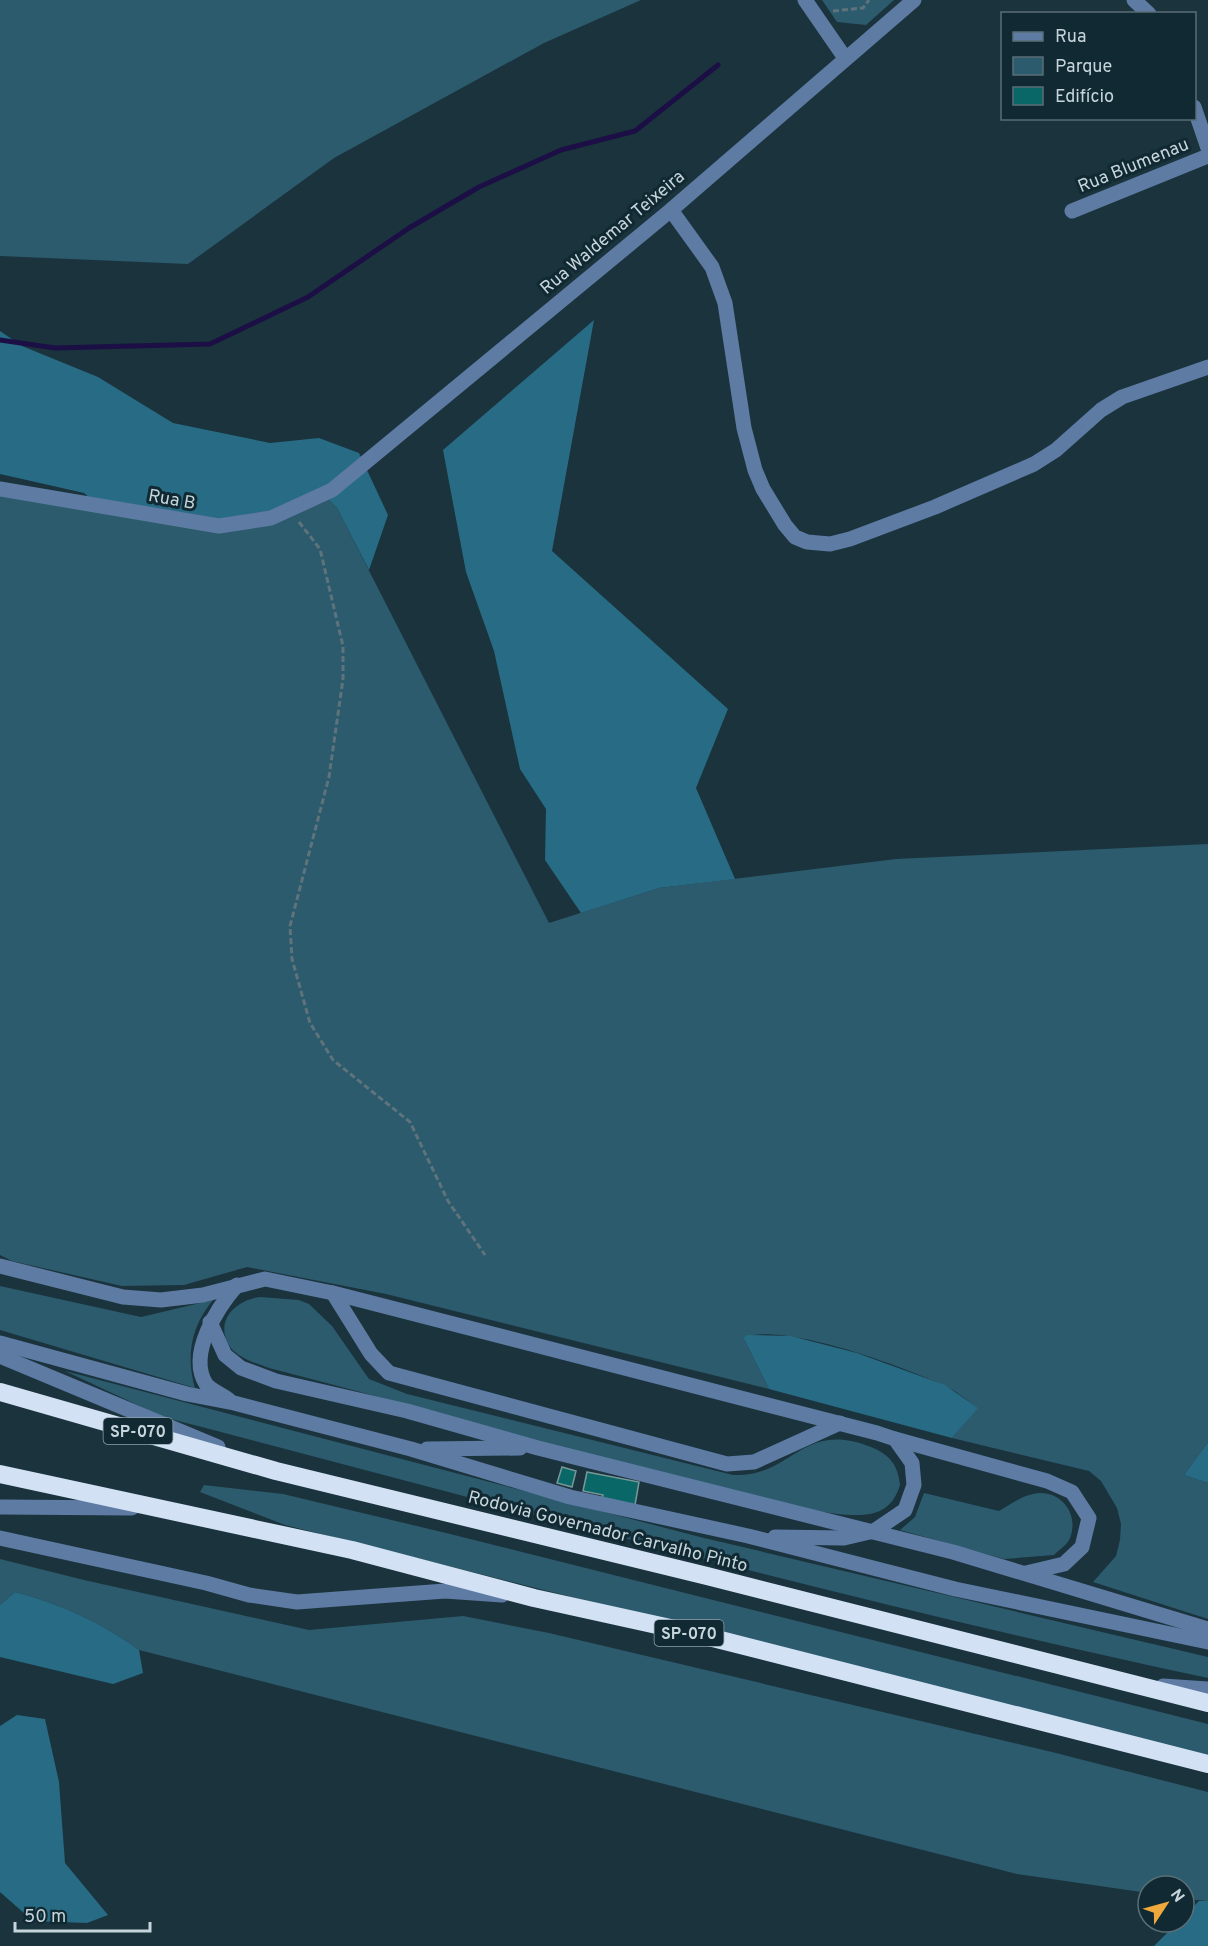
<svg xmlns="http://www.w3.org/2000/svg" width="1208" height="1946" viewBox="0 0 1208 1946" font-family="Overpass,sans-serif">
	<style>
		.green { fill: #2c5b6d }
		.forest { fill: #286b84 }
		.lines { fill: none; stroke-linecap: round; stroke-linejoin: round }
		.stream { stroke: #1c0f46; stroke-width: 5 }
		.building { fill: #096768; stroke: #799999; stroke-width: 1.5 }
		.path { stroke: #5e737b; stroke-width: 3; stroke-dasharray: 6 3; stroke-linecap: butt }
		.minor { stroke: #5e7ba3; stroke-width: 15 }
		.highway { stroke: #d3e1f5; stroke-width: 18 }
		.labels { text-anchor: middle; stroke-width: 6; stroke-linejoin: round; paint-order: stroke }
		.shield { fill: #102933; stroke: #8fa1a9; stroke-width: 1.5 }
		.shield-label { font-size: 16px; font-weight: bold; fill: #c6d5db }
		.street-label { font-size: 18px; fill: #c6d5db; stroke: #102933 }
	</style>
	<rect width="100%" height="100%" fill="#1a333d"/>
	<!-- green -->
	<g class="green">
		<path d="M0,0h641l-97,43 -210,115 -146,106 -188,-8z"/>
		<path d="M822,0h72l-28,25 -29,-3z"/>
		<path d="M0,489l197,35 126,-30 14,14 212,415 110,-35 237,-29 312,-15v598l-24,33 24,8v136l-115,-37 23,-26 4,-16 1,-16 -4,-16 -16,-27 -12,-10 -137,-33 25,-30c-10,-8 -22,-18 -34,-23 -42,-19 -156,-62 -200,-48l26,52 -383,-95 -139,-27 -63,18 -62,1 -110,-25 -12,-6z"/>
		<path d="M0,1286l141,31 72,-17c-22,27 -27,55 -18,88l-195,-58z"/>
		<path d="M260,1297l39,3 10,4 23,22 37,53 38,15 326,81c59,3 69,-56 138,-28 19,8 27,18 29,38 -4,13 -11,24 -26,28 -32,9 -105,-14 -139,-22 -156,-36 -310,-83 -466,-123 -13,-5 -29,-9 -38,-20 -18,-25 3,-48 29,-51z"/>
		<path d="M65,1371l635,166 508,120v21c-351,-74 -698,-171 -1045,-261z"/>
		<path d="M204,1485l79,9 163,39 762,191v33l-923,-232 -85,-33z"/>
		<path d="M924,1493l75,18c10,-6 23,-15 34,-17 26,-6 47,19 37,44 -2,6 -11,12 -16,17l-50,4 -104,-29 15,-13z"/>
		<path d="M0,1559l84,21 225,50 154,-14 86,17 503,119 156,40v109l-24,-2v-13h-36v7l-131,-19 -878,-224c-39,-28 -78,-46 -124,-58l-15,13z"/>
	</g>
	<!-- forest -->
	<g class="forest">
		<path d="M594,320l-42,231 176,158 -32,79 39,91 -76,9 -78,25 -36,-53 1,-51 -26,-40 -26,-118 -28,-79 -23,-122z"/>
		<path d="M0,331l22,15 76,31 75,46 97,20 49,-5 40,15 29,62 -19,55 -32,-62 -14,-14 -77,29 -145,-16 -17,-14 -84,-19z"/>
		<path d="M748,1335l43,1 66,17 88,32 33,23 -26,30 -183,-49 -26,-52z"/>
		<path d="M1208,1442v41l-24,-8z"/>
		<path d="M15,1592c46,12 85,30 124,58l4,23 -30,11 -113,-27v-52z"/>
		<path d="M17,1715l28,4 14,63 6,81 43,52 -21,8 -54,-2 -33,-29v-166z"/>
		<path d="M1199,1901h9v45h-54l24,-24h6v-6z"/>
	</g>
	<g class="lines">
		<!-- stream -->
		<path class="stream" d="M0,340l55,8 155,-4 98,-47 101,-69 70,-41 82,-37 74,-19 83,-66"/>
	</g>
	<!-- building -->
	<g class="building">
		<path d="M562,1467l14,4 -4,16 -15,-4z"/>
		<path d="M587,1472l52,10 -4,23 -33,-7 1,-3 -20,-4z"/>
	</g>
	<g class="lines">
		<!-- path -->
		<g class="path">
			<path d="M833,11l30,-3 6,-8"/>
			<path d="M299,522l21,27 23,97v33l-14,98 -39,149 2,33 18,64 23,37 77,62 38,79 37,54"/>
		</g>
		<!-- minor -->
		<g class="minor">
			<path d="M805,0l40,58"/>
			<path d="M1134,0l15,14"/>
			<path d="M1194,107l14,41"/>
			<path d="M671,210l41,57 13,36 19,125 11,42 8,19 22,36 10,12 12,5 23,2 20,-5 85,-32 99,-43 22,-14 45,-40 21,-13 86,-30"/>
			<path d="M1072,211l136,-55"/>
			<path d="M0,489l219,37 52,-8 61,-28 339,-280 243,-210"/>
			<path d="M0,1266l123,31 38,3 42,-5 62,-16 68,14 544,140 18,6 17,24 2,22 -9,25 -31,21 -30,7 -69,-1"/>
			<path d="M333,1293l38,61 18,19 338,91 27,-2 86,-39"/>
			<path d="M210,1322l15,33 16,13 35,13 131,30 131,37 415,104 255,77"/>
			<path d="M0,1343l187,51 47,9 177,46 159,48 178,39 207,53 253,53"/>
			<path d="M0,1356l218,91"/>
			<path d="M229,1400c-6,-5 -19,-10 -23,-16 -19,-30 12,-77 31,-99"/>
			<path d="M895,1439l152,42 25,11 17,26 -7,29 -18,17 -38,9"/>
			<path d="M427,1449l93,-1"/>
			<path d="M0,1507l132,1"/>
			<path d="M0,1538l206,45 43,12 48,7 148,-11 57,4"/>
			<path d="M1163,1686l45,3"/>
		</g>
		<!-- highway -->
		<g class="highway">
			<path d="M0,1392l276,79 431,105 501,127"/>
			<path d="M0,1474l352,76 182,48 159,35 515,131"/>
		</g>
	</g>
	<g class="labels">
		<!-- shield labels -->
		<g class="shield">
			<rect x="103.5" y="1418" width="69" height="26" rx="4.5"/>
			<rect x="654.5" y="1620" width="69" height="26" rx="4.5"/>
		</g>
		<g class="shield-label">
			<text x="138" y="1437">SP-070</text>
			<text x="689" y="1639">SP-070</text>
		</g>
		<!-- street labels -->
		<g class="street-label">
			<text transform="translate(1133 165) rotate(-22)" y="6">Rua Blumenau</text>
			<text transform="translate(612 232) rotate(-40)" y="6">Rua Waldemar Teixeira</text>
			<text transform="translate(172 499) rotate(10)" y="6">Rua B</text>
			<text transform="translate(608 1531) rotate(14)" y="6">Rodovia Governador Carvalho Pinto</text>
		</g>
	</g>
	<!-- legend -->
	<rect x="1001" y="12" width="195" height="108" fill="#102933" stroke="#596e76" stroke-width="1.5"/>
	<rect x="1013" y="32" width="30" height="9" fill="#5e7ba3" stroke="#596e76" stroke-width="1.5"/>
	<text x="1055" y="42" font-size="18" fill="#c6d5db">Rua</text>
	<rect x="1013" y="57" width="30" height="18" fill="#2c5b6d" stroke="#596e76" stroke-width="1.5"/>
	<text x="1055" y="72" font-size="18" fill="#c6d5db">Parque</text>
	<rect x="1013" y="87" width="30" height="18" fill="#096768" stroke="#596e76" stroke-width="1.5"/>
	<text x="1055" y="102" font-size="18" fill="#c6d5db">Edifício</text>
	<!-- north arrow -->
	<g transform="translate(1166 1904) rotate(54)"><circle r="28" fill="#102933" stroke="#596e76" stroke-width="1.5"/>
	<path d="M0-4.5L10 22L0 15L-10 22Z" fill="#eea83c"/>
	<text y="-9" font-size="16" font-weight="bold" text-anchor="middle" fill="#c6d5db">N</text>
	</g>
	<!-- scale -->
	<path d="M15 1922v9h135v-9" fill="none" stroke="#c6d5db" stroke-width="3"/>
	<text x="24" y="1922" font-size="18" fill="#c6d5db" stroke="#102933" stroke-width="4.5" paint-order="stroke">50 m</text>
</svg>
